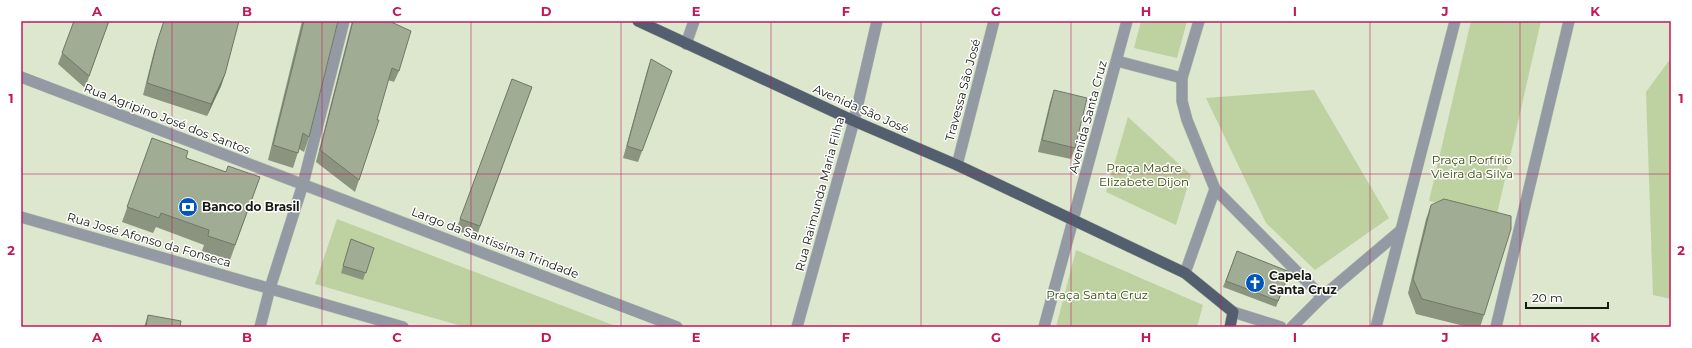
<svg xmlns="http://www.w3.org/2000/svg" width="1692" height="348" viewBox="0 0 1692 348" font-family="Montserrat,sans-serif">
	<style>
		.green { fill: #bdd1a1 }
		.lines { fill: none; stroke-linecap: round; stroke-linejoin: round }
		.service-casing { stroke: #b8c2ac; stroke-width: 12 }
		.minor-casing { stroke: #b8c2ac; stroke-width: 12 }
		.primary-casing { stroke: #b8c2ac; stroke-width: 12 }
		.service { stroke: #939aa3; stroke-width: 11 }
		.minor { stroke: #939aa3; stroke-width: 11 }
		.primary { stroke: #535e6f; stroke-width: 11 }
		.wall { fill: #8a947f }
		.shaded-wall { fill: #717868 }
		.building { fill: #a1ac94; stroke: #717868 }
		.grid { fill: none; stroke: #c2185b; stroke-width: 1; stroke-opacity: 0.55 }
		.labels { text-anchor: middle; stroke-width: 3; stroke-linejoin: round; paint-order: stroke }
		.street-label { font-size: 12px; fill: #161a11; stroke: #fff }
		.park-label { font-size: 12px; fill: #334a00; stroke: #fff }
		.poi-label { font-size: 12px; font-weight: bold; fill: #161a11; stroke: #fff; text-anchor: start }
		.neatline { fill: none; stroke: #c2185b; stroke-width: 1.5 }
		.grid-label { font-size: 13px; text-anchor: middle; font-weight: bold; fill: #c2185b }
	</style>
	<rect width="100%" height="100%" fill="#dce7ce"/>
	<!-- green -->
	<g class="green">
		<path d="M1141,21h46l-10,37 -43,-10z"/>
		<path d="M1471,21h70l-44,193 -68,-13z"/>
		<path d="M1671,58v241l-18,-4 -7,-203z"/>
		<path d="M1314,90l75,128 -74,52 -49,-47 -60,-125z"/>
		<path d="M1128,117l63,58 -15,50 -70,-33z"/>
		<path d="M337,219l281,108h-153l-150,-43z"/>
		<path d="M1076,250l127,55 -6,22h-141z"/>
	</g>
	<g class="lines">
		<defs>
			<path id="service" d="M957,165l37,-144"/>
			<g id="minor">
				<path d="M1199,21l-17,57v23l5,19 28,69 107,108"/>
				<path d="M686,44l8,-23"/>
				<path d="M1117,61l65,17"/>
				<path d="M21,77l656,250"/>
				<path d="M21,217l382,110"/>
				<path d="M1185,273l30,-84"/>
				<path d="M1233,312l48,15"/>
				<path d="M260,327l10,-39 33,-104 41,-163"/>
				<path d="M797,327l57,-206 23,-100"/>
				<path d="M1044,327l83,-306"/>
				<path d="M1292,327l30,-30 78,-66"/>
				<path d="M1376,327l79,-306"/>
				<path d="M1496,327l73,-306"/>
			</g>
			<path id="primary" d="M638,21l216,100 103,44 228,108 48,39 -3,15"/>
		</defs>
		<!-- service casing -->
		<use href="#service" class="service-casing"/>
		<!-- minor casing -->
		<use href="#minor" class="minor-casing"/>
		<!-- primary casing -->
		<use href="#primary" class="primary-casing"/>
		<!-- service -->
		<use href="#service" class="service"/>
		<!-- minor -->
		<use href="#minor" class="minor"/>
		<!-- primary -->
		<use href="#primary" class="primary"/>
	</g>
	<!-- wall -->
	<g class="wall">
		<path d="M74,21h35l-24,67 -27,-24z"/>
		<path d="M164,21h75l-14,53 -4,12 -14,30 -64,-21 11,-44z"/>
		<path d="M302,21h36l-29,116 -5,15 -5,-3 -6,19 -25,-8z"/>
		<path d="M352,21h37l10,50 -5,11 -6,-2 -29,100 -4,12 -39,-30z"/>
		<path d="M651,59l21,12 -34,91 -15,-4 24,-87z"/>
		<path d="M512,79l20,8 -56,151 -20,-8z"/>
		<path d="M1054,90l21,58 -4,11 -33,-7 12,-50z"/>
		<path d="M152,138l34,20 40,14 34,5 -30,83 -28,-9 2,-6 -48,-18 -3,6 -31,-11z"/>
		<path d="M1431,205l53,110 -4,12h-12l-52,-13 -8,-21 18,-74z"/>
		<path d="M351,239l23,9 -11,32 -22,-7z"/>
		<path d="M1237,251l53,21 -14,35 -53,-20z"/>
		<path d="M148,315l32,12h-36z"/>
	</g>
	<!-- shaded-wall -->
	<path class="shaded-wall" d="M225,74l-4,12 -14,30 4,-12z"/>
	<!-- building -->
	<g class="building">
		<path d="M74,21h35l-20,55 -27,-23z"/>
		<path d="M164,21h75l-14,53 -14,30 -64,-21 11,-44z"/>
		<path d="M304,21h34l-29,116 -6,-4 -5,20 -25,-8z"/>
		<path d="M353,21h36l22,10 -12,40 -7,-3 -15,52h2l-20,60 -39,-30z"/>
		<path d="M651,59l21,12 -30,80 -15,-5z"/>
		<path d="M512,79l20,8 -52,139 -20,-7z"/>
		<path d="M1054,90l33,8 -12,50 -33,-8z"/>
		<path d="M152,138l36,13 -2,7 40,14 2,-6 32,11 -25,68 -27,-9 1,-6 -48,-17 -2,5 -32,-11z"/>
		<path d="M1444,199l67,17v13l-27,86 -62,-16 -9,-20 18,-74z"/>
		<path d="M351,239l23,9 -8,25 -23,-7z"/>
		<path d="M1237,251l53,21 -12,29 -52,-20z"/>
		<path d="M148,315l33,6 -1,6h-34z"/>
	</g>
	<!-- grid -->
	<path class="grid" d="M172,21v306M322,21v306M471,21v306M621,21v306M771,21v306M921,21v306M1071,21v306M1221,21v306M1370,21v306M1520,21v306M21,174h1650"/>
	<!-- icons -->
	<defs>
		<symbol id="bank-disc" viewBox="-11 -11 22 22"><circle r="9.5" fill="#0056bf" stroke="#fff"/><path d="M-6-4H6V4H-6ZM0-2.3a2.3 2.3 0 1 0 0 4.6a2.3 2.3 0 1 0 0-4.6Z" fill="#fff"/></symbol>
		<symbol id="church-disc" viewBox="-11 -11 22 22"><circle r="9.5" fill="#0056bf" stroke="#fff"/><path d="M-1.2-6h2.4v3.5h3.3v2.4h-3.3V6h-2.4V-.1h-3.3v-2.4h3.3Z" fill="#fff"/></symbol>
	</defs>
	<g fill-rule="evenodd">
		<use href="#bank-disc" x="177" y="196" width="22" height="22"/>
		<use href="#church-disc" x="1244" y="272" width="22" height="22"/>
	</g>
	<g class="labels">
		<!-- street labels -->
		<g class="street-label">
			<text transform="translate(963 90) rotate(-75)" y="4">Travessa São José</text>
			<text transform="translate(861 109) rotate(24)" y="4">Avenida São José</text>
			<text transform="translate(1088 117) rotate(-75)" y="4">Avenida Santa Cruz</text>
			<text transform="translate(167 119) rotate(21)" y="4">Rua Agripino José dos Santos</text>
			<text transform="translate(820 194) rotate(-75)" y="4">Rua Raimunda Maria Filha</text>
			<text transform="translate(149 240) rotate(16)" y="4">Rua José Afonso da Fonseca</text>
			<text transform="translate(495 243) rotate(21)" y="4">Largo da Santissima Trindade</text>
		</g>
		<!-- park labels -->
		<g class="park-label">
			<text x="1472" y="164">Praça Porfírio<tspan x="1472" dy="14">Vieira da Silva</tspan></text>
			<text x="1144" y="172">Praça Madre<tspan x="1144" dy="14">Elizabete Dijon</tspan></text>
			<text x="1097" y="299">Praça Santa Cruz</text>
		</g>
		<!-- poi labels -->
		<g class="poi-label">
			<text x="202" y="211">Banco do Brasil</text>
			<text x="1269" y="280">Capela<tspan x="1269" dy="14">Santa Cruz</tspan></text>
		</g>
	</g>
	<!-- border -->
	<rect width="1692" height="348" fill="none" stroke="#ffffff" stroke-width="44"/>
	<!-- scale -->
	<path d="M1526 302v6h82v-6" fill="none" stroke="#161a11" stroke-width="2"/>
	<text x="1532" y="302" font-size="12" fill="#161a11" stroke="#ffffff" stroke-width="3" paint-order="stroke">20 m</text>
	<rect x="22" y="22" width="1648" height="304" class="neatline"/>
	<g class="grid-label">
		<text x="97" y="16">A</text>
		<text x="247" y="16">B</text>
		<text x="397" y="16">C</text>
		<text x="546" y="16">D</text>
		<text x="696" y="16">E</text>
		<text x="846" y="16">F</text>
		<text x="996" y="16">G</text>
		<text x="1146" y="16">H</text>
		<text x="1295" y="16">I</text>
		<text x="1445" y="16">J</text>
		<text x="1595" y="16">K</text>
		<text x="11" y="103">1</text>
		<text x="1681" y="103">1</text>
		<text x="11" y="255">2</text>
		<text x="1681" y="255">2</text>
		<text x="97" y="342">A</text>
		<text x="247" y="342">B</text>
		<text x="397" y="342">C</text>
		<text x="546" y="342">D</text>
		<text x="696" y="342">E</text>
		<text x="846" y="342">F</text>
		<text x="996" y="342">G</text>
		<text x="1146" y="342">H</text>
		<text x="1295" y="342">I</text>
		<text x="1445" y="342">J</text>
		<text x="1595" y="342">K</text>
	</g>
</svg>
